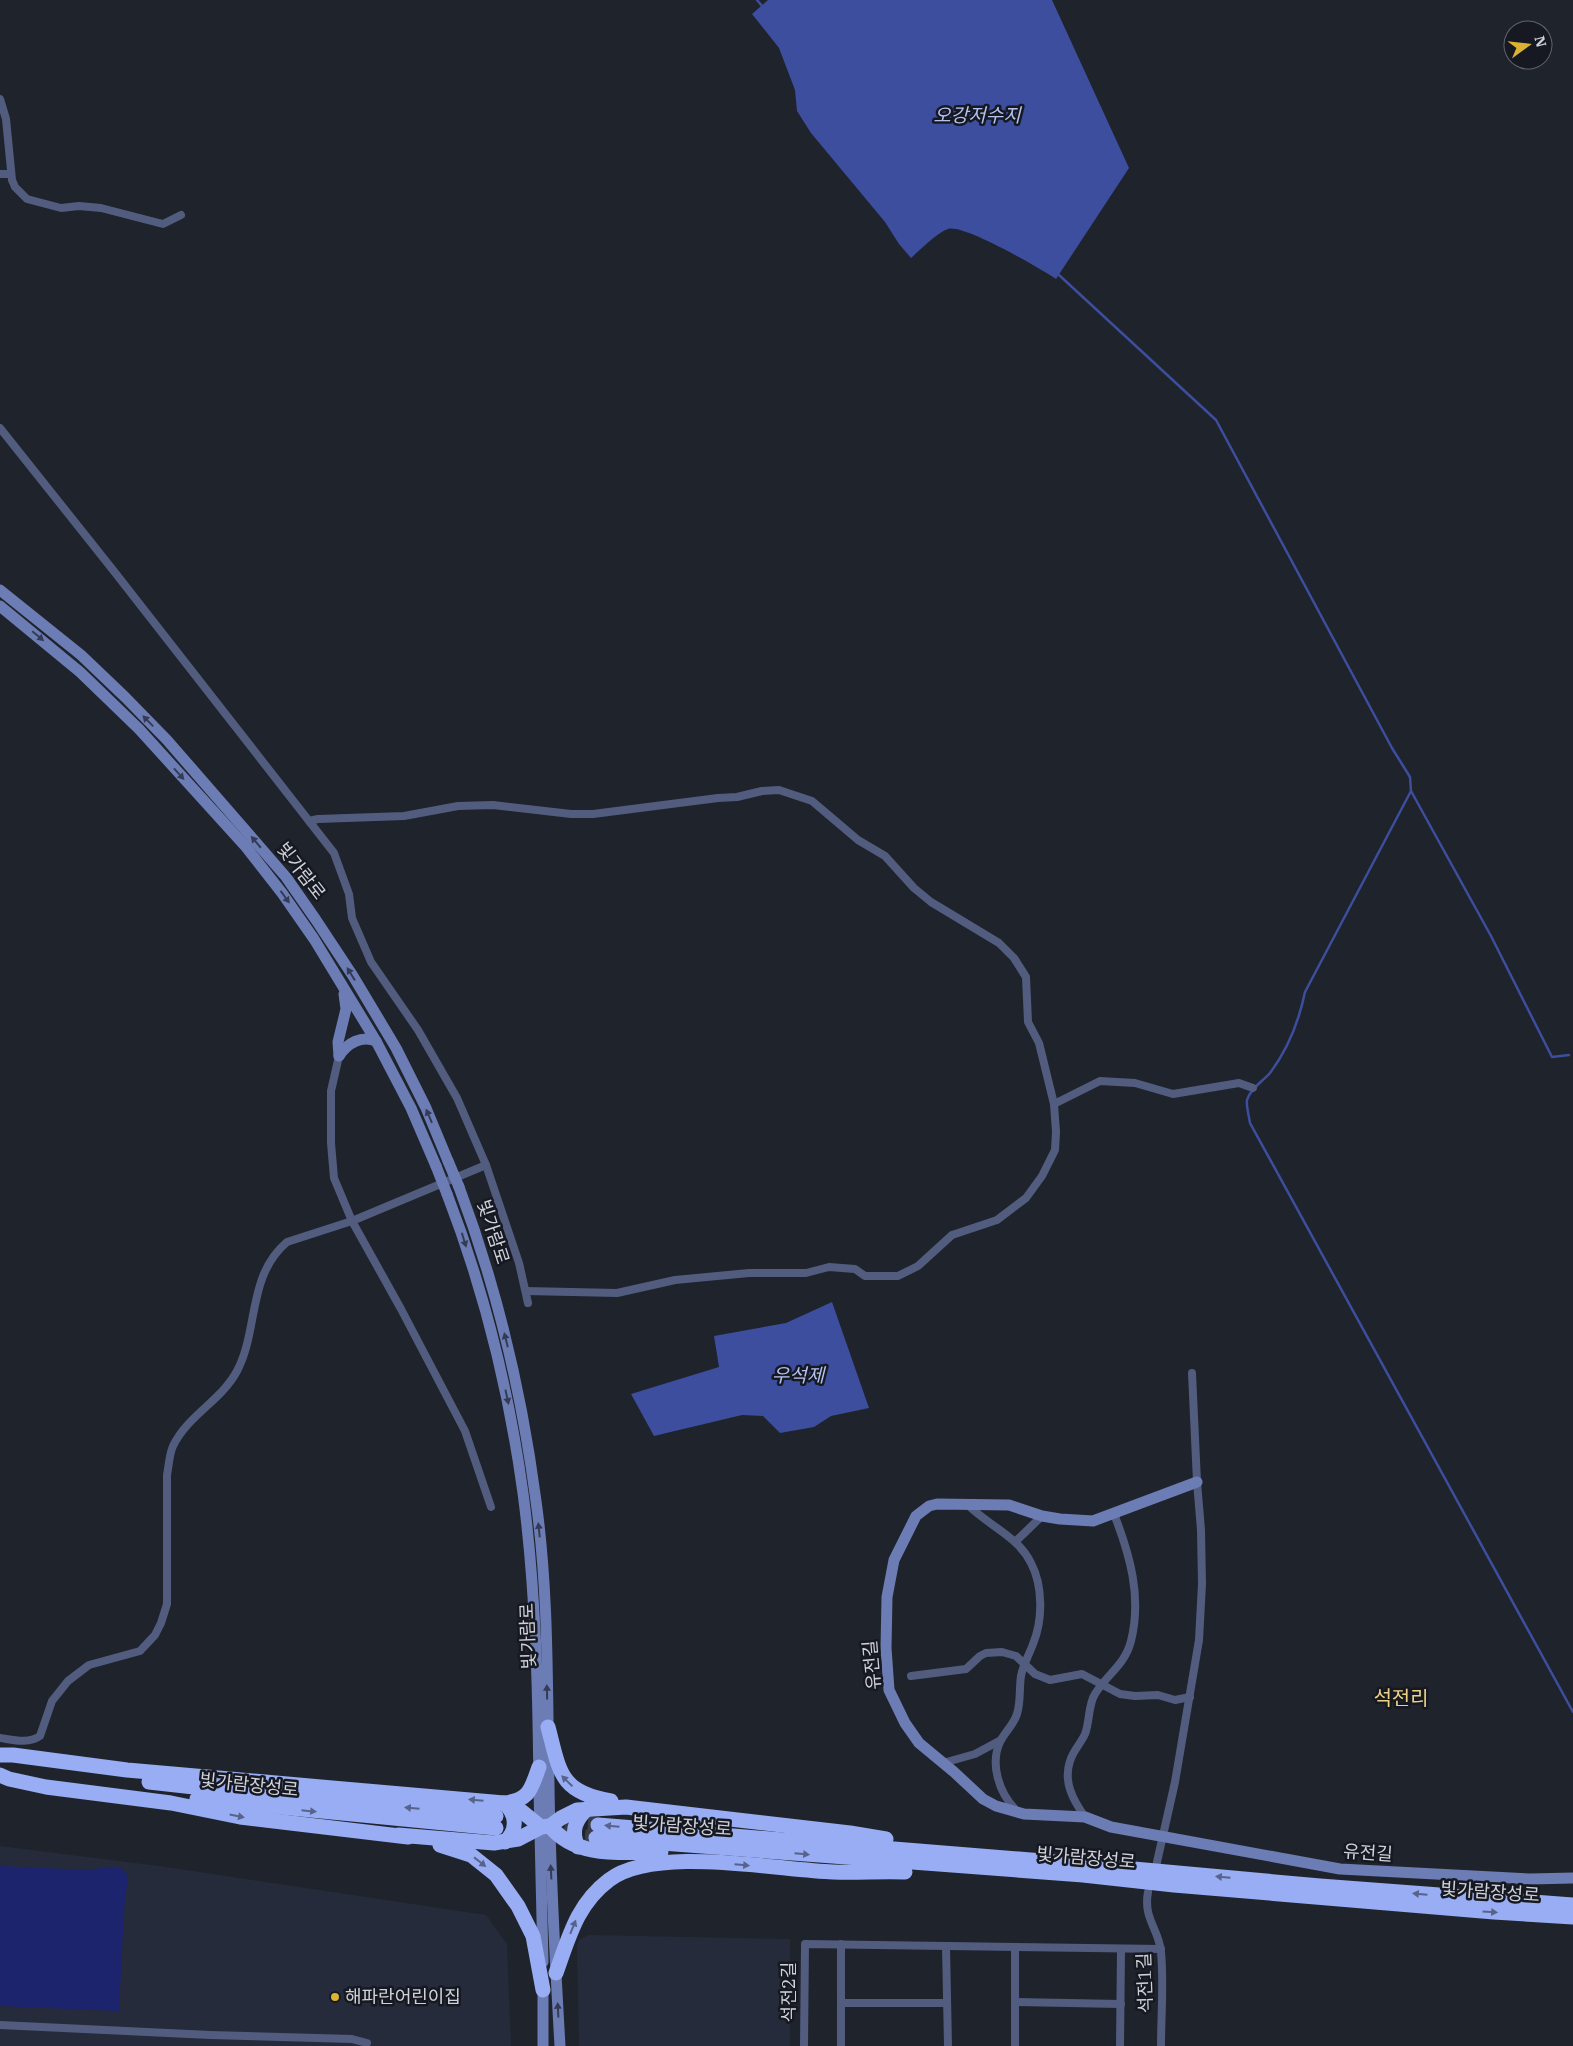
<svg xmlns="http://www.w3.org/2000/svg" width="1573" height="2046" viewBox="0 0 1573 2046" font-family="'IBM Plex Serif','Noto Sans KR',serif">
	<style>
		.built { fill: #262b3b }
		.green { fill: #1b246c }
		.water { fill: #3c4e9d }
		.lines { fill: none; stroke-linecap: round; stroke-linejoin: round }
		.stream { stroke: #3c4e9d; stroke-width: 2.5 }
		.highway-tunnel { stroke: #3a3d46; stroke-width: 15; stroke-dasharray: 15 8; stroke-linecap: butt }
		.street { stroke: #525c7f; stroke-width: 8 }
		.secondary { stroke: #6c7cb4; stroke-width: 11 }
		.highway { stroke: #98adf3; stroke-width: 15 }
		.secondary-bridge { stroke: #6c7cb4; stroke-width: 11 }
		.oneway { fill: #343c55 }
		.oneway2 { fill: #57638a }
		.poi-dot { fill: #dab333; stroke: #161922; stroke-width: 2 }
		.labels { text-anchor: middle; stroke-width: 5; stroke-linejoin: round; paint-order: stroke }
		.street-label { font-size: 18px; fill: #d0d2d9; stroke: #161922 }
		.poi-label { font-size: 18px; fill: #d0d2d9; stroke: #161922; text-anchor: start }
		.water-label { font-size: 19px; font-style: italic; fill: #b4c2ee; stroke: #161922 }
		.quarter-label { font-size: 20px; fill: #edd286; stroke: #161922 }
	</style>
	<rect width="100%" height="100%" fill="#1f232c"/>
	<!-- built -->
	<g class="built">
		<path d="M0,1846l159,20 327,49 21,29 4,102h-511z"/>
		<path d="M589,1935l201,4v107h-211l-2,-101 2,-5z"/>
	</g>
	<!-- green -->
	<path class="green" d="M0,1866l88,4 19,-3 14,1 7,8 -4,36 -5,99 -119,-5z"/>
	<!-- water -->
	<g class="water">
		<path d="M768,0h284l77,168 -73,111c-17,-11 -92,-55 -108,-50 -10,3 -28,21 -37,29l-12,-14 -14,-22 -74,-89 -14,-22 -2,-21 -16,-42 -27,-34z"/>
		<path d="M832,1302l37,106 -38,8 -17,11 -34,6 -17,-17 -21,-1 -88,21 -23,-42 88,-27 -5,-31 72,-13z"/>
	</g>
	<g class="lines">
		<!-- stream -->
		<g class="stream">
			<path d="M757,0l5,6"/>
			<path d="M1059,275l157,145 176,328 18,29 1,14 80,145 61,121 17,-2"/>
			<path d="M1411,791l-106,201c-6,29 -17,57 -35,81 -7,8 -20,16 -23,27 -1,6 2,16 3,23l323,589"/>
		</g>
		<!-- highway-tunnel -->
		<g class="highway-tunnel">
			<path d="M565,1822l33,3"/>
			<path d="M562,1835l34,3"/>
		</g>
		<!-- street -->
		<g class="street">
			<path d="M0,99l6,20 6,61 3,7 12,12 34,9 18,-2 22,2 62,16 18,-9"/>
			<path d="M0,174h11"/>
			<path d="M0,428l113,142 221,283 15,41 3,24 19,44 47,68 39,68 29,67 33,98 9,40"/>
			<path d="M309,821l9,-2 86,-3 54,-10 35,-1 78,9h22l125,-16 19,-1 25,-6 17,-1 33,11 46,39 27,16 29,32 17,14 68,41 15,15 12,19 2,45 11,21 15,61"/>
			<path d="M339,1056l-8,35v52l3,35 18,43 49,88 64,122 26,76"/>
			<path d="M526,1291l91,2 58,-13 74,-7h57l23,-6 26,2 10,7h33l20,-10 34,-31 45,-15 29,-22 16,-22 13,-26 1,-18 -2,-28 46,-23 35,2 38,11 66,-11 14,5"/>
			<path d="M967,1504c20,21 51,32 64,59 12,23 12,57 2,81 -4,11 -10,21 -12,32 -2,13 0,25 -4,38 -3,10 -11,17 -16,26 -12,23 -2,53 15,70"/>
			<path d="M1015,1542l27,-26"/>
			<path d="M911,1676l55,-7 14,-13 6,-3 16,-1 14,4 19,18 15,6 32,-6 38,20 15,2 23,-1 17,5 15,-3"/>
			<path d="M0,1738c14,2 28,6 40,-2l12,-35 16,-20 21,-16 51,-14 15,-16 6,-12 6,-19v-129c2,-10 2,-20 6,-29 15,-31 48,-45 64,-75 22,-42 10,-95 50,-129l65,-21 134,-56"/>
			<path d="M943,1763l32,-9 26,-14"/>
			<path d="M1085,1817c-12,-17 -22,-35 -15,-56 3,-10 11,-18 15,-27 5,-13 3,-29 10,-40 12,-20 30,-29 36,-53 11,-44 -1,-86 -17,-127"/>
			<path d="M1157,1862l18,-80 24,-142 3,-56 -1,-54 -4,-48 -5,-109"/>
			<path d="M1148,1892c-5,27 11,37 13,60 3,31 0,63 0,94"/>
			<path d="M841,1944v102"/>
			<path d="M946,1946l2,100"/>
			<path d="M1015,1948v98"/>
			<path d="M1015,2002l106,2"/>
			<path d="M841,2003h106"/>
			<path d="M0,2025l210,10 142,4 15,4"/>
			<path d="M804,2046l1,-102 356,5"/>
			<path d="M1120,2046l1,-96"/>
		</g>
		<!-- secondary -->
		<g class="secondary">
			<path d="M0,590l81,65 44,42 42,43 119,137 30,43 37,56 43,72 30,60 22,53"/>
			<path d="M0,606l80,66 59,57 107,118 36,46 32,46 62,102 35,67 25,58"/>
			<path d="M339,1056l-1,-14 8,-33 -2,-15"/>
			<path d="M339,1056c8,-13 23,-21 37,-15"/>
			<path d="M459,1187c38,101 63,207 77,314 13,93 11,189 13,283 1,87 6,175 11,262"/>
			<path d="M447,1194c37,96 62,197 76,299 13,98 15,198 16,297 1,57 3,114 4,172"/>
			<path d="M1197,1482l-104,39 -33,-2 -18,-3 -33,-11 -72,-1 -8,2 -13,10 -22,44 -7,37 -1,51 3,42 16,33 14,20 35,29 29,27 13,7 28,8 61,3 26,10 229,42 190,10 43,-1"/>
			<path d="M543,1983v63"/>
		</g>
		<!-- highway -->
		<g class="highway">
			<path d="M548,1727c12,45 11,65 63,74"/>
			<path d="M0,1755h13l114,15 377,33c26,-3 27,-14 35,-36"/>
			<path d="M0,1775l9,4 37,8 125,16 69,14 168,20"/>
			<path d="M149,1782l117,13 230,21"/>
			<path d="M197,1799l299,29"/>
			<path d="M504,1803c13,11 14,27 1,39"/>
			<path d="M507,1804l13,6 21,17"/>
			<path d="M598,1825l481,39 241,22 253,19"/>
			<path d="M550,1826c26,33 74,26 111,26"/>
			<path d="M398,1835l96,8 24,-4 23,-12 9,-1 11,-8 16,-8 49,-3 224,26 36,6"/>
			<path d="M596,1838l487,37 91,10 320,27 79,5"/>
			<path d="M440,1845l31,10 25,20 22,31 15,30 10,54"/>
			<path d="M578,1847c-8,-16 -2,-28 10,-39"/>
			<path d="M556,1973c13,-36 21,-69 53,-93 46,-35 167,-10 224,-8 24,1 48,-1 72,0"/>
		</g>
		<!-- secondary-bridge -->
		<g class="secondary-bridge">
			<path d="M448,1161l11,26"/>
			<path d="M436,1166l11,28"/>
		</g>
	</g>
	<!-- one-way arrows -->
	<defs><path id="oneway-solid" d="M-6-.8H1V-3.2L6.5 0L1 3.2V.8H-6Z" transform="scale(1.25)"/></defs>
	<g class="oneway">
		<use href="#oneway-solid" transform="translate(38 636) rotate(40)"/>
		<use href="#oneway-solid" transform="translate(148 721) rotate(-134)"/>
		<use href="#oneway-solid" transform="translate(179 774) rotate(48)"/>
		<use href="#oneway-solid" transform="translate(256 842) rotate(-130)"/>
		<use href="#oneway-solid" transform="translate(285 897) rotate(54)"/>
		<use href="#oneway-solid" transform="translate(351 974) rotate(-122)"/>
		<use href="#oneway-solid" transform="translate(429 1116) rotate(-113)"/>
		<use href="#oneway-solid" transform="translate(464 1240) rotate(73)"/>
		<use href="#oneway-solid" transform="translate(506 1340) rotate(-104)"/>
		<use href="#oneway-solid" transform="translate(507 1397) rotate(78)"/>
		<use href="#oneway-solid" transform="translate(539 1530) rotate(-96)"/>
		<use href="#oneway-solid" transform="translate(547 1692) rotate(-91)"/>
		<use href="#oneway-solid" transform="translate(551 1872) rotate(-93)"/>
		<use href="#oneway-solid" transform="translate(558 2010) rotate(-93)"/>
	</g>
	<g class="oneway2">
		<use href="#oneway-solid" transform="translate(567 1781) rotate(-136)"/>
		<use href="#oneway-solid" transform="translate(476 1800) rotate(-175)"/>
		<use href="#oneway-solid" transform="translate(412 1808) rotate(-175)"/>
		<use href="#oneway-solid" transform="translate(309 1811) rotate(6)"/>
		<use href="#oneway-solid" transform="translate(237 1816) rotate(11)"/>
		<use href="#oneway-solid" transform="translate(612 1826) rotate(-175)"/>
		<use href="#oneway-solid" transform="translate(802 1854) rotate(5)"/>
		<use href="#oneway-solid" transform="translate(480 1862) rotate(38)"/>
		<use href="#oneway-solid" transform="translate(742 1865) rotate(5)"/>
		<use href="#oneway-solid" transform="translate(1223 1877) rotate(-175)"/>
		<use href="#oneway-solid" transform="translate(1420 1894) rotate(-175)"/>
		<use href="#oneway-solid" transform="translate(1490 1912) rotate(4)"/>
		<use href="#oneway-solid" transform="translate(573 1927) rotate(-68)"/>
	</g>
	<!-- markers -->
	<circle class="poi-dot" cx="335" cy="1997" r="5"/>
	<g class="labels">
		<!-- street labels -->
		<g class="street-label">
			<text transform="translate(301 871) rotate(52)" y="6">빛가람로</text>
			<text transform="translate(493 1232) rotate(72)" y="6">빛가람로</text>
			<text transform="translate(528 1636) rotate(-92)" y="6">빛가람로</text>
			<text transform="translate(872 1665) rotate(-95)" y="6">유전길</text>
			<text transform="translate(249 1785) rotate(6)" y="6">빛가람장성로</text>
			<text transform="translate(682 1826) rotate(4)" y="6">빛가람장성로</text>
			<text transform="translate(1368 1853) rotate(4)" y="6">유전길</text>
			<text transform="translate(1086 1858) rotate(5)" y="6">빛가람장성로</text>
			<text transform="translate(1490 1892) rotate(4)" y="6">빛가람장성로</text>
			<text transform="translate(1145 1983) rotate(-92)" y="6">석전1길</text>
			<text transform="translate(789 1992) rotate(-90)" y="6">석전2길</text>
		</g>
		<!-- poi labels -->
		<g class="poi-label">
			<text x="345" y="2003">해파란어린이집</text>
		</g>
		<!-- water labels -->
		<g class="water-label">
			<text x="977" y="122">오강저수지</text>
			<text x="798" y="1382">우석제</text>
		</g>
		<!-- quarter labels -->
		<g class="quarter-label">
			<text x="1401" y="1705">석전리</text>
		</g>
	</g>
	<!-- north arrow -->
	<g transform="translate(1528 45) rotate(75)"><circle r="24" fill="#161922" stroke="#60636b"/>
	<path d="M0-4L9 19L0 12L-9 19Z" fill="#dab333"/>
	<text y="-8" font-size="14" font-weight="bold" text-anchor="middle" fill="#d0d2d9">N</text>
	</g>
</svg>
